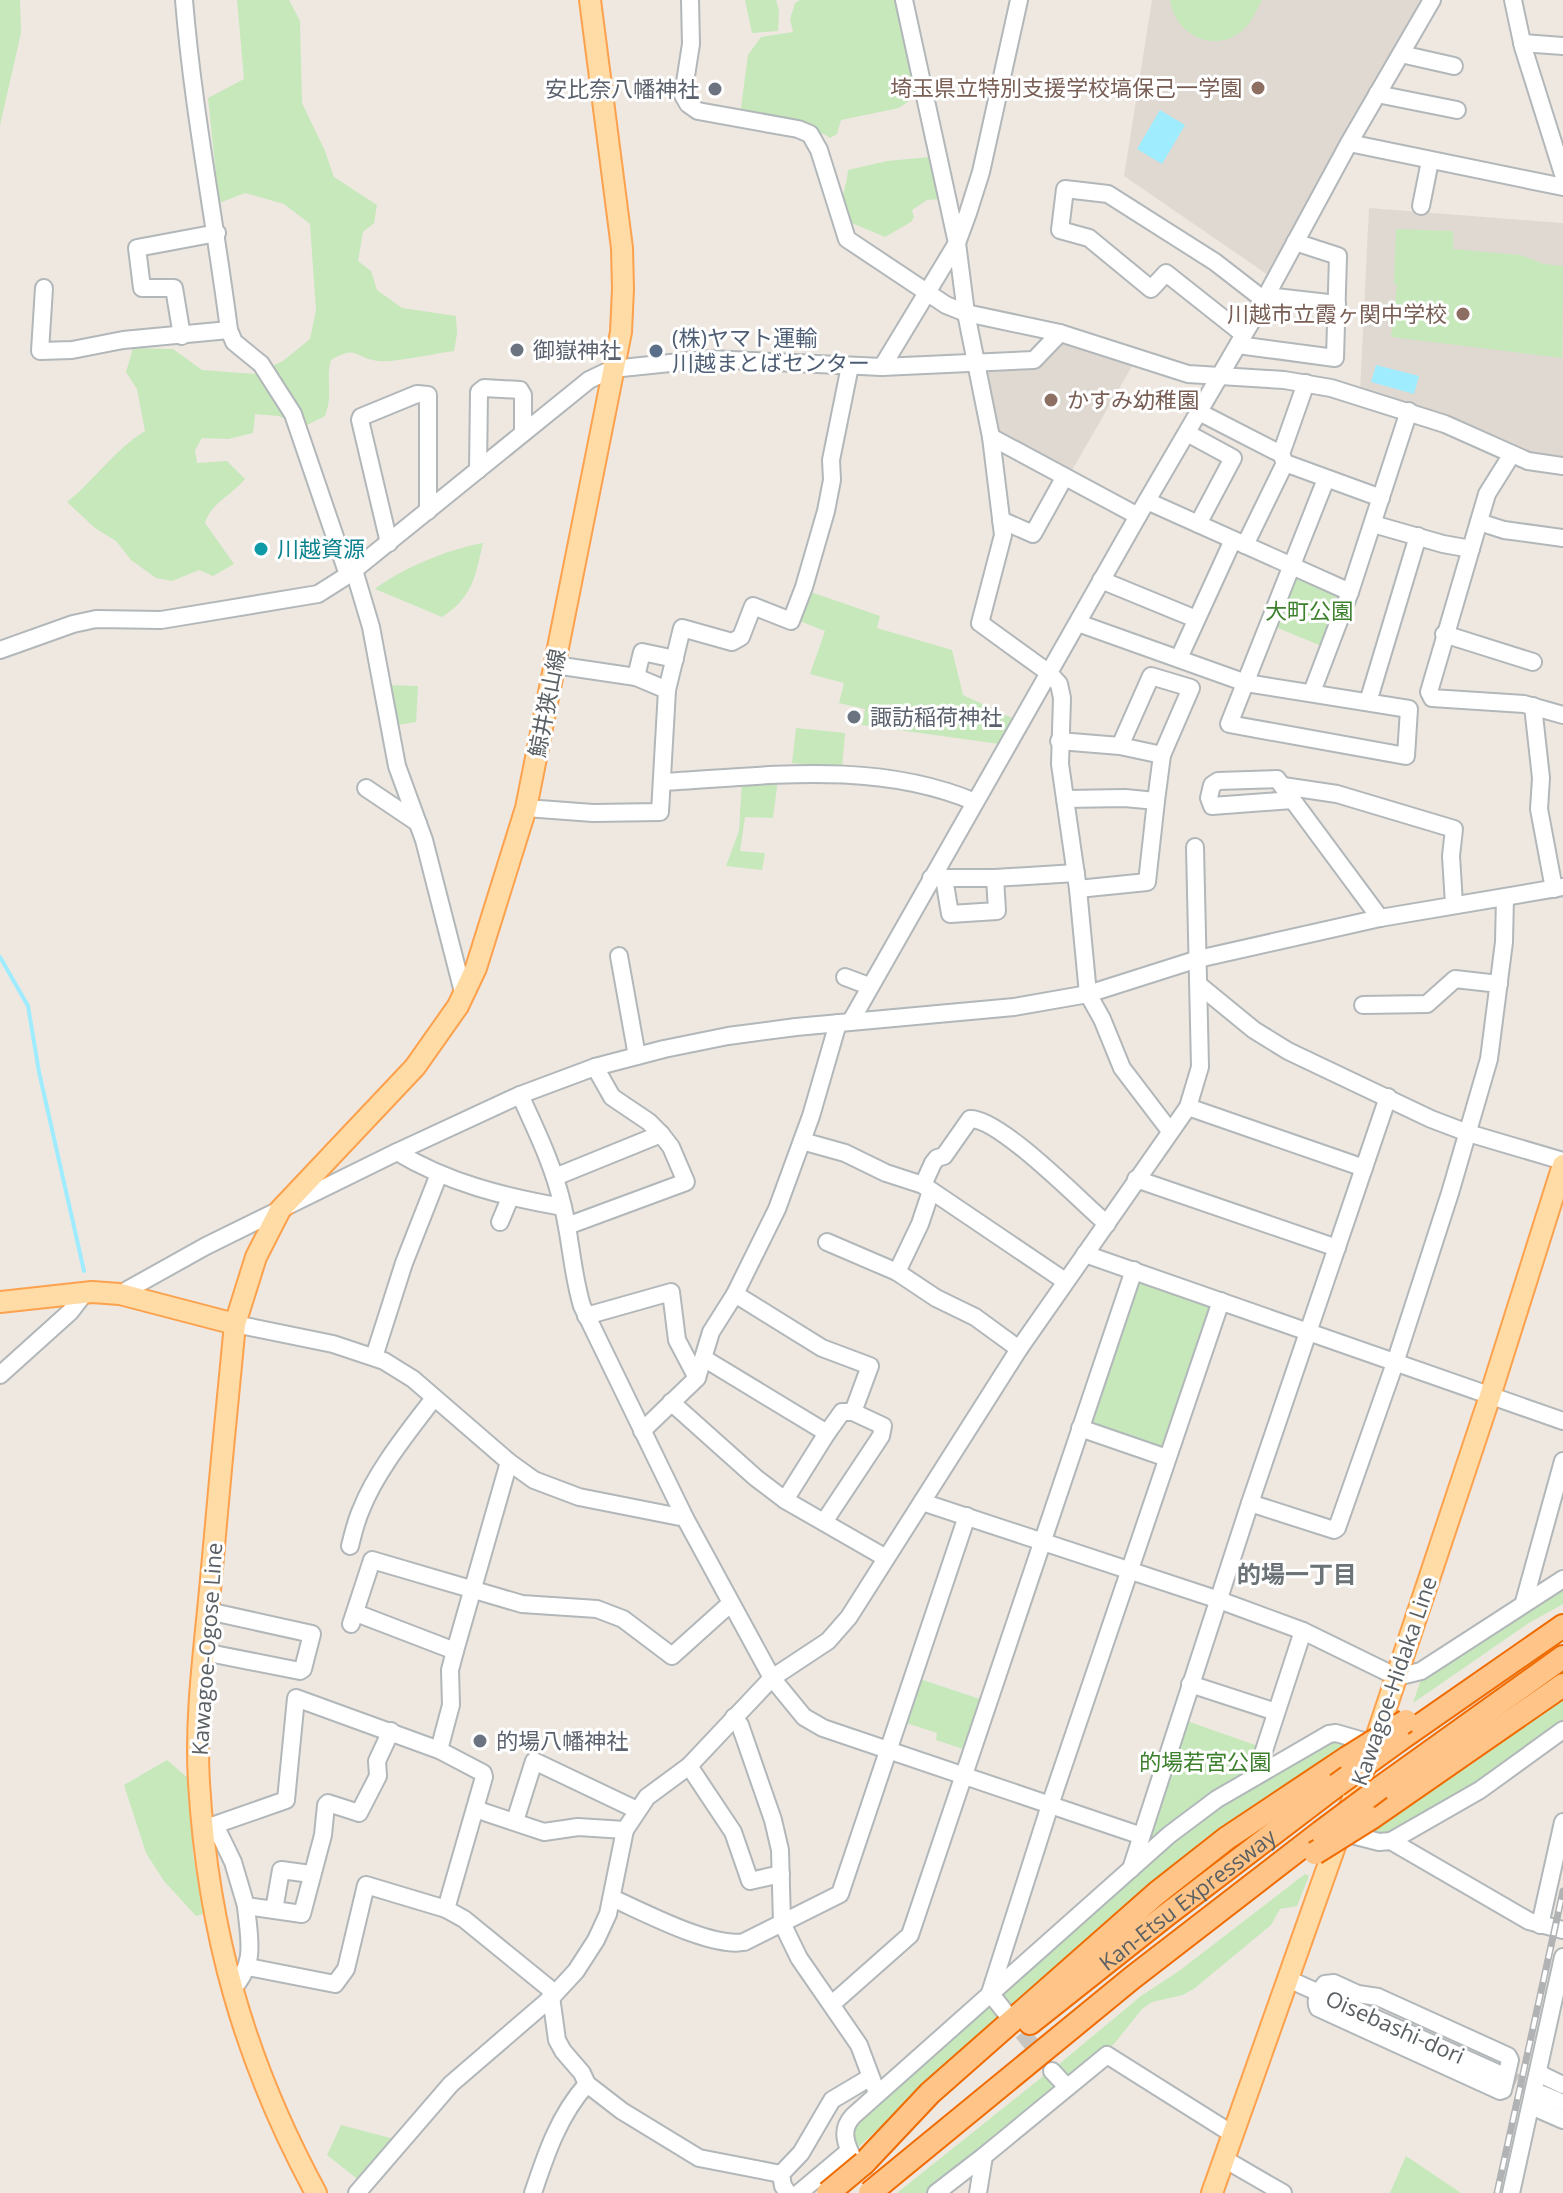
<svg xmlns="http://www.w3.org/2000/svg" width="1563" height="2193" viewBox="0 0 1563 2193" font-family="'Open Sans','Noto Sans JP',sans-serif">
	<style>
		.education { fill: #e0d9d2 }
		.green { fill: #c6e8bb }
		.water { fill: #a0ecff }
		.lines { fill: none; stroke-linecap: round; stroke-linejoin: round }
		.stream { stroke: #a0ecff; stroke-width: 4 }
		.minor-tunnel { stroke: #c9c6c2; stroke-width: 16; stroke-dasharray: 16 8; stroke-linecap: butt }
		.minor-casing { stroke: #b2b7ba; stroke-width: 20 }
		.major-casing { stroke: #fca14d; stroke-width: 24 }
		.highway-casing { stroke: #ef6b00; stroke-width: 26 }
		.minor { stroke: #fff; stroke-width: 16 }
		.major { stroke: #ffdba5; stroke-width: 20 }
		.highway { stroke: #ffc487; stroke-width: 22 }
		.rail-casing { stroke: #b1b2b3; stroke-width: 7 }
		.rail { stroke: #fff; stroke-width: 4; stroke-dasharray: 12; stroke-linecap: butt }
		.highway-bridge-casing { stroke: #ef6b00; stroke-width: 26; stroke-linecap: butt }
		.highway-bridge { stroke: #ffc487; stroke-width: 22 }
		.education-dot { fill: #8d6e63; stroke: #fff; stroke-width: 3 }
		.worship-dot { fill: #6b7280; stroke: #fff; stroke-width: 3 }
		.service-dot { fill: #5c6f8a; stroke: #fff; stroke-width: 3 }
		.culture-dot { fill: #0f9aa8; stroke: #fff; stroke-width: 3 }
		.labels { text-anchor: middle; stroke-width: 6; stroke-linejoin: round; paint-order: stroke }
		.education-label { font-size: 22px; fill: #785e54; stroke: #fff; text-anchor: end }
		.worship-label { font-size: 22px; fill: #5b616d; stroke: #fff; text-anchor: start }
		.service-label { font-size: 22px; fill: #4e5e75; stroke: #fff; text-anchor: start }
		.culture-label { font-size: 22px; fill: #0d838f; stroke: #fff; text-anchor: start }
		.park-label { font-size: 22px; fill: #3d802d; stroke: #fff }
		.street-label { font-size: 22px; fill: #5a6063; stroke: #fff }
		.neighbourhood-label { font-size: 24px; font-weight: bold; fill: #6b7376; stroke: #fff }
	</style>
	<rect width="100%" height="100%" fill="#eee8e1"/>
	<!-- education -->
	<g class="education">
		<path d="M1152,0h275l-156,277 -147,-101z"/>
		<path d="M1369,208l194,15v239l-22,-1 -181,-70z"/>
		<path d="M1061,338l73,25 -66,114 -73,-43 -13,-68 53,-4z"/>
	</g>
	<!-- green -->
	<g class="green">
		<path d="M0,0h20l1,33 -21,92z"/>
		<path d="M237,0h52l11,21 2,82 23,48 9,26 43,28 -3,18 -11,9 -5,29 13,10 6,19 25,18 54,8 1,18 -3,17c-17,2 -62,12 -76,10 -23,-3 -21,-17 -47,-1 -6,21 3,32 -6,56l-20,10 -27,-10 -23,-2 -2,19 -25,6 -26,-1 -7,12 2,13 30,-2 18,18c-12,15 -35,25 -40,44l29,41 -21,12 -14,-6 -27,11 -16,-3 -25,-18 -15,-19 -21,-13 -28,-26c28,-22 47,-52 78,-71l-8,-42 -11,-17 7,-24 40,1 29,21 53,4 28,-13 27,-22 6,-29 -6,-86 -26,-20 -39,-11 -26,10 -11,-105 36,-19z"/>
		<path d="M745,0h31l3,10 -1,21 -26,2z"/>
		<path d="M800,0h99l18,95 -18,13 -58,12 -4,14 -7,4 -6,-4 -84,-19 8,-60 13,-18 32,-5 -3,-13 5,-16z"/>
		<path d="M1170,0h92c-5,8 -9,20 -16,27 -27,29 -71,10 -76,-27z"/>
		<path d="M930,157l6,4 4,38 -13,1 -15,10 2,7 -3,5 -26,15 -43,-18c-4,-16 5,-32 6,-49l39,-9z"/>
		<path d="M1396,229l57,2v18l67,6 24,9 19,2 -1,92 -171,-21 6,-53h-3z"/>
		<path d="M483,543c-8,34 -10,54 -41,74l-67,-28c27,-21 74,-40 108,-46z"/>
		<path d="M1298,576l43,18 -17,53 -51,-21 20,-47z"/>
		<path d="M808,591l72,25 -3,12 75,22 11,45 49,23 -12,26 -138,-19 3,-16 -26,-6 5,-20 -34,-9 15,-43 -28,-11z"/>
		<path d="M385,685l33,1 -2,36 -25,4z"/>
		<path d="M796,728l49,5 -3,35 -50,-5z"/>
		<path d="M778,779l-5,39 -28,-1 -5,34 25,2 -3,17 -36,-4 13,-35 3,-50z"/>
		<path d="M1141,1281l66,24 3,7 -46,137 -77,-25 49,-141z"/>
		<path d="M1563,1585v19l-34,19 -116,80 8,-24z"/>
		<path d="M917,1678l66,22 -17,50 -30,-10 1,-7 -34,-11z"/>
		<path d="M1563,1694v26l-72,55 -105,61h-9l-9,-9 96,-61 4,1 46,-33z"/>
		<path d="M1184,1720l74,26 -8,25 -101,73 -6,-4z"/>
		<path d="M1333,1741l12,4 3,6 -143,87 -350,312 -3,-9 1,-16 132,-117 20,-7 -1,-11 175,-154 58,-40z"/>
		<path d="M167,1760l22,19 4,76 10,55v4l-7,2 -32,-35 -18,-28 -22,-68z"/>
		<path d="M1305,1874l4,2 -12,30 -17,3 -9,16 -76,63 -12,7 -31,7 -10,7 -28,35 -41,32 -5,-1 -10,-10 83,-69 38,-25z"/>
		<path d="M1046,2074l9,14 -126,105h-32z"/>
		<path d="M341,2125l53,14 -34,42 -33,-26z"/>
		<path d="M1406,2156l55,37h-71z"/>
	</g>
	<!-- water -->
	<g class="water">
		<path d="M1160,110l25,15 -23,39 -25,-15z"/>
		<path d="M1376,365l43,11 -5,18 -43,-12z"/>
	</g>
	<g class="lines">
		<!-- stream -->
		<path class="stream" d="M0,957l28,49 11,66 45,199"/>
		<!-- minor-tunnel -->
		<g class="minor-tunnel">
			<path d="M1007,2014l38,47"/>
			<path d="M1502,2075l40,19"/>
		</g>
		<defs>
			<g id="minor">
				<path d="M184,0c9,111 31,220 45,330l5,12 27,22 32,50 55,161"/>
				<path d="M690,0l1,44 -8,51 5,9 10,7 100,18 12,5 9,16 28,89 99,66 20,8 94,20 128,41 96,6 47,8 114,36 83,37 35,5"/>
				<path d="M904,0l53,243 9,70 25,124 12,98 -23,88 69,50 10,11 3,14 -2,66 18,125 10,105 14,25 20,49 48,63"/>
				<path d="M1513,0l10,47 40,127"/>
				<path d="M1522,43l41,3"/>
				<path d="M1401,54l53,12"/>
				<path d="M1377,94l80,16"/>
				<path d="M1349,143l214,44"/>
				<path d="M1421,206l9,-45"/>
				<path d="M44,288l-4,63 32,-1 51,-10 106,-10"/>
				<path d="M1267,296l70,8"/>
				<path d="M1243,334l-77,-61 -15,16 -62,-51 -29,-8 5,-41 43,5 107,68 49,38"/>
				<path d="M182,336l-8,-48h-32l-5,-40 80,-15"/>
				<path d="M1238,345l97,13 3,-102 -43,-14"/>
				<path d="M882,367l152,-7 26,-27"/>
				<path d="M1199,412l82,42 4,9 96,35"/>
				<path d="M1187,433l46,25 -35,66"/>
				<path d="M991,437l147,79"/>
				<path d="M1281,454l25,-71"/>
				<path d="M1512,454l-25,40 -58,198 3,6 92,6 39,11"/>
				<path d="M478,470l1,-78 5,-4 36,2 3,5v38"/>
				<path d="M1147,501l203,91"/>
				<path d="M1001,520l32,14 31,-56"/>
				<path d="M1479,522l25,8 59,8"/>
				<path d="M1373,524l70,20 28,5"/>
				<path d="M389,543l-29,-123 1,-3 56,-23 11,1v116"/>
				<path d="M1245,545l40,-82"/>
				<path d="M354,570l17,57 26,139 27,74 40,156"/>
				<path d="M1101,580l95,39"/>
				<path d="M1078,623l168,60 163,26 -3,47 -177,-32 97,-245"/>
				<path d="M1444,634l89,28"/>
				<path d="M0,650l73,-26 23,-5 65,1 157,-26 30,-19 241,-195 23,-11 97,-10 173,8 75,-124 11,-30 13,-41 38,-172"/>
				<path d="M1179,658l54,-118"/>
				<path d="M555,665l81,12 6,-25 33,7"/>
				<path d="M636,677l31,13"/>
				<path d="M1312,692l38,-100 59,-181"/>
				<path d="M1368,702l50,-166"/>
				<path d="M1533,706l8,72 -2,31 15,80"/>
				<path d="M1059,741l61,5 31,-70 40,12 -29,67 -42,-9"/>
				<path d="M663,782c104,-6 213,-22 312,20"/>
				<path d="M1283,786l54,8 117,35 -3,27 3,48"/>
				<path d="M366,788l52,35"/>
				<path d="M1065,799l60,-1 31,3 -9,81 -69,7"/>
				<path d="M1292,800l-80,6 -3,-8 3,-13 6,-4 59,-2 103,139"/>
				<path d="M1156,801l6,-46"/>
				<path d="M526,808l67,5 67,-1 7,-122 15,-62 50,14 9,-5 12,-31 38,15 13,-34 22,-76 6,-31 -1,-20 19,-94"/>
				<path d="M931,878h64l2,33 -47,3 -6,-36"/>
				<path d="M995,878l81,-5"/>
				<path d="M619,956l18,100"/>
				<path d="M845,977l24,9"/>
				<path d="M1199,985l55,45 34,21 143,68 37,14 95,28"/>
				<path d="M1363,1005l64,-1 28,-25 44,5"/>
				<path d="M851,1021l287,-505 126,-216 85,-157 83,-143"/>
				<path d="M520,1095c17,37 34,72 43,112 8,33 9,66 19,99l103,212"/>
				<path d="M1188,1107l176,61"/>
				<path d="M802,1141l43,12 41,20 37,12 142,96"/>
				<path d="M397,1152c51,31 108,45 166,55"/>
				<path d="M555,1177l106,-43"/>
				<path d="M1136,1179l201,69"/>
				<path d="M923,1185l10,-22 4,-5 7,-2 26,-37c30,-1 111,83 137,105"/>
				<path d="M500,1222l10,-24"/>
				<path d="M567,1226l119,-44 -15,-35 -10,-13 -12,-12 -37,-25 -17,-30"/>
				<path d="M827,1242l70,30 39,26 39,19 44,32"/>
				<path d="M1085,1254l478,167"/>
				<path d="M897,1272l23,-48 11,-33"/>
				<path d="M120,1294l86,-48 191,-94 123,-57 75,-28 69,-18 64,-13 68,-9 218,-20 74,-13 110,-35 182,-41 183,-31"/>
				<path d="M735,1294l87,54 48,18 -17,46"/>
				<path d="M586,1316l85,-24 6,48 20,38"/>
				<path d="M235,1324l98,20 51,17 29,18 96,83 25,18 45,17 106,21 87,160 32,39 19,11 316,107"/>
				<path d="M374,1357l30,-94 35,-89"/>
				<path d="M705,1359l122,74 15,-21h11l30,14 -2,10 -57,86"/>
				<path d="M0,1375l70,-63 14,-18"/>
				<path d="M671,1402l85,76 29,22 101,58"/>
				<path d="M1080,1428l87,30"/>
				<path d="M642,1431l55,-53 14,-46 24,-38 42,-85 34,-93 27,-93"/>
				<path d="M785,1500l42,-67"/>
				<path d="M922,1502l297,98 84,31 94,46 24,-6 142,-92"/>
				<path d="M1250,1503l84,27 3,-2 58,-165 55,-170 39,-134 15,-117 1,-45"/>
				<path d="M350,1546c3,-12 6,-25 11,-36 15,-39 48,-79 73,-112"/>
				<path d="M1524,1602l39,-141"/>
				<path d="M356,1613l99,38"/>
				<path d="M351,1624l21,-64 150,44 75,5 26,10 49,37 59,-53"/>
				<path d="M204,1652l96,19 3,-2 9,-35 -104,-23"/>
				<path d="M1190,1684l86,28"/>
				<path d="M734,1717l6,8 33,95 7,30 2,73 17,35 60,87 18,48"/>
				<path d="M439,1750l12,-45 -1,-35 5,-19 54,-189"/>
				<path d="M689,1766l44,66 17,49 31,-7"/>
				<path d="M1256,1775l47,-144"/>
				<path d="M475,1809l69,23 34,-5 47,3"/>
				<path d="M515,1821l19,-60 103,49"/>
				<path d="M215,1825l18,37 13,44 56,8 21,-79 3,-30 2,-2 31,10 19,-37 -1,-15 14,-30"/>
				<path d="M203,1829l83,-29 10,-102 143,52 44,23 1,4 -38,132 18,10 86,70 7,51 6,11 19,22 5,11 35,27 77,47 82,16"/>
				<path d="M1340,1832l39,10 12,-1 138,80 34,9"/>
				<path d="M1391,1841l89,-51 83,-60"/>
				<path d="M1131,1869l119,-366 138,-406"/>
				<path d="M612,1898c32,14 99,50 132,44l96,-48 127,-378"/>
				<path d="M274,1910l7,-40 30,4"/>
				<path d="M1540,1925l23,-103"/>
				<path d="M248,1967l87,17 11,-15 20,-84 80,24"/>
				<path d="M1288,1979l214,96"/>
				<path d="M1334,1983l24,11 20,3 130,59 2,4 -7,30 -3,1 -182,-83c-4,-9 1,-17 7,-24z"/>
				<path d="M232,1990c25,-28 17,-50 14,-84"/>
				<path d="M832,2004l78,-69 224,-665"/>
				<path d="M1006,2013l-16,-20 60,-188 171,-504"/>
				<path d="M1052,2071l15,16"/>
				<path d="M1538,2073l25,12"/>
				<path d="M1542,2094l21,9"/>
				<path d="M1531,2106l32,14"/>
				<path d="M851,2154c-7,-15 -9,-26 2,-38l316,-281 48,-36 112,-65 7,-1 38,11"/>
				<path d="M1226,2160l57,33"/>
				<path d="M357,2193l94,-109 101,-87 24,-26 20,-31 12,-26 17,-84 22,-33 42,-31 83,-88 56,-37 21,-24 170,-268 169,-242 12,-40 -5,-220"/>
				<path d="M533,2193c13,-39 26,-78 54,-109"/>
				<path d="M788,2193l-5,-7 -2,-12 20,-21 31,-53 37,-22"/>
				<path d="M799,2193l50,-42"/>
				<path d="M936,2193l48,-37"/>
				<path d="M978,2193l6,-37 123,-101 127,80"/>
				<path d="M1511,2193l52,-236"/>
			</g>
			<g id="major">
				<path d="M0,1302l92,-10 28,2 115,30c-9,89 -17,177 -25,266 -6,64 -15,129 -11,193 9,150 46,279 117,410"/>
				<path d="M235,1324l21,-67 24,-47 135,-143 43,-61 18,-38 50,-160 95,-476 2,-43 -1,-41 -32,-248"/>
				<path d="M1212,2193l128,-361 34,-88 116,-348 73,-231"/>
			</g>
			<g id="highway">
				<path d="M1399,1740l164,-114"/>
				<path d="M1380,1788l183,-131"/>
				<path d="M1371,1818l192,-133"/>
				<path id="s1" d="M1030,2023l135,-107 172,-131"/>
				<path d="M864,2163l66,-70 227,-200 70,-55 120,-80"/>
				<path d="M882,2183l250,-205 189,-146"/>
			</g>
		</defs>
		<!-- minor casing -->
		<use href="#minor" class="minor-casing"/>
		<!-- major casing -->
		<use href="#major" class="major-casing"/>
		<!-- highway casing -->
		<use href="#highway" class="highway-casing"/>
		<!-- minor -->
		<use href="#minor" class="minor"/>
		<!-- major -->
		<use href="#major" class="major"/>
		<!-- highway -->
		<use href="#highway" class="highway"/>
		<defs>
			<path id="rail" d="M1497,2193l66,-302"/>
		</defs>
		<!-- rail casing -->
		<use href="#rail" class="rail-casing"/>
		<!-- rail -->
		<use href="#rail" class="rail"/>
		<defs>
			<g id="highway-bridge">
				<path d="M1347,1758l59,-37"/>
				<path d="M1337,1785l62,-45"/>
				<path d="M1321,1832l59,-44"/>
				<path d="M1315,1853l56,-35"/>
				<path d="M828,2193l36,-30"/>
				<path d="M870,2193l12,-10"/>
			</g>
		</defs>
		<!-- highway-bridge casing -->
		<use href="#highway-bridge" class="highway-bridge-casing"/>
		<!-- highway-bridge -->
		<use href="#highway-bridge" class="highway-bridge"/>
	</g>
	<!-- markers -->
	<g class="education-dot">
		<circle cx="1258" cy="88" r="8"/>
		<circle cx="1463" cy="314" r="8"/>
		<circle cx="1051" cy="400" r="8"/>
	</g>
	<g class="worship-dot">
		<circle cx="715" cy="89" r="8"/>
		<circle cx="517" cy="350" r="8"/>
		<circle cx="854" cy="717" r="8"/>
		<circle cx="480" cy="1741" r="8"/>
	</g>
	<circle class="service-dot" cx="656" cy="351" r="8"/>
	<circle class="culture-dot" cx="261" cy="549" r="8"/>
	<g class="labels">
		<!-- education labels -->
		<g class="education-label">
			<text x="1242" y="96">埼玉県立特別支援学校塙保己一学園</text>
			<text x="1447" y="322">川越市立霞ヶ関中学校</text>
			<text x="1067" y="408" text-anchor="start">かすみ幼稚園</text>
		</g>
		<!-- worship labels -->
		<g class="worship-label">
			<text x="699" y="97" text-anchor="end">安比奈八幡神社</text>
			<text x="533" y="358">御嶽神社</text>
			<text x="870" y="725">諏訪稲荷神社</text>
			<text x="496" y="1749">的場八幡神社</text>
		</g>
		<!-- service labels -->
		<g class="service-label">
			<text x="672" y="346">(株)ヤマト運輸<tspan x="672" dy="25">川越まとばセンター</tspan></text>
		</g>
		<!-- culture labels -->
		<g class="culture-label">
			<text x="277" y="557">川越資源</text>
		</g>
		<!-- park labels -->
		<g class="park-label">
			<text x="1309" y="619">大町公園</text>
			<text x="1205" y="1770">的場若宮公園</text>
		</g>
		<!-- street labels -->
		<g class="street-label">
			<text transform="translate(547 703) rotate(-79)" y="8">鯨井狭山線</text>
			<text transform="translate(207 1649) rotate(-86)" y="8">Kawagoe-Ogose Line</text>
			<text transform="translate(1394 1681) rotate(-71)" y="8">Kawagoe-Hidaka Line</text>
			<text dy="8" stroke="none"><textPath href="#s1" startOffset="200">Kan-Etsu Expressway</textPath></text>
			<text transform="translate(1395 2027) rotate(24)" y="8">Oisebashi-dori</text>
		</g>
		<!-- neighbourhood labels -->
		<g class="neighbourhood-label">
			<text x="1297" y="1583">的場一丁目</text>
		</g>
	</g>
</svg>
